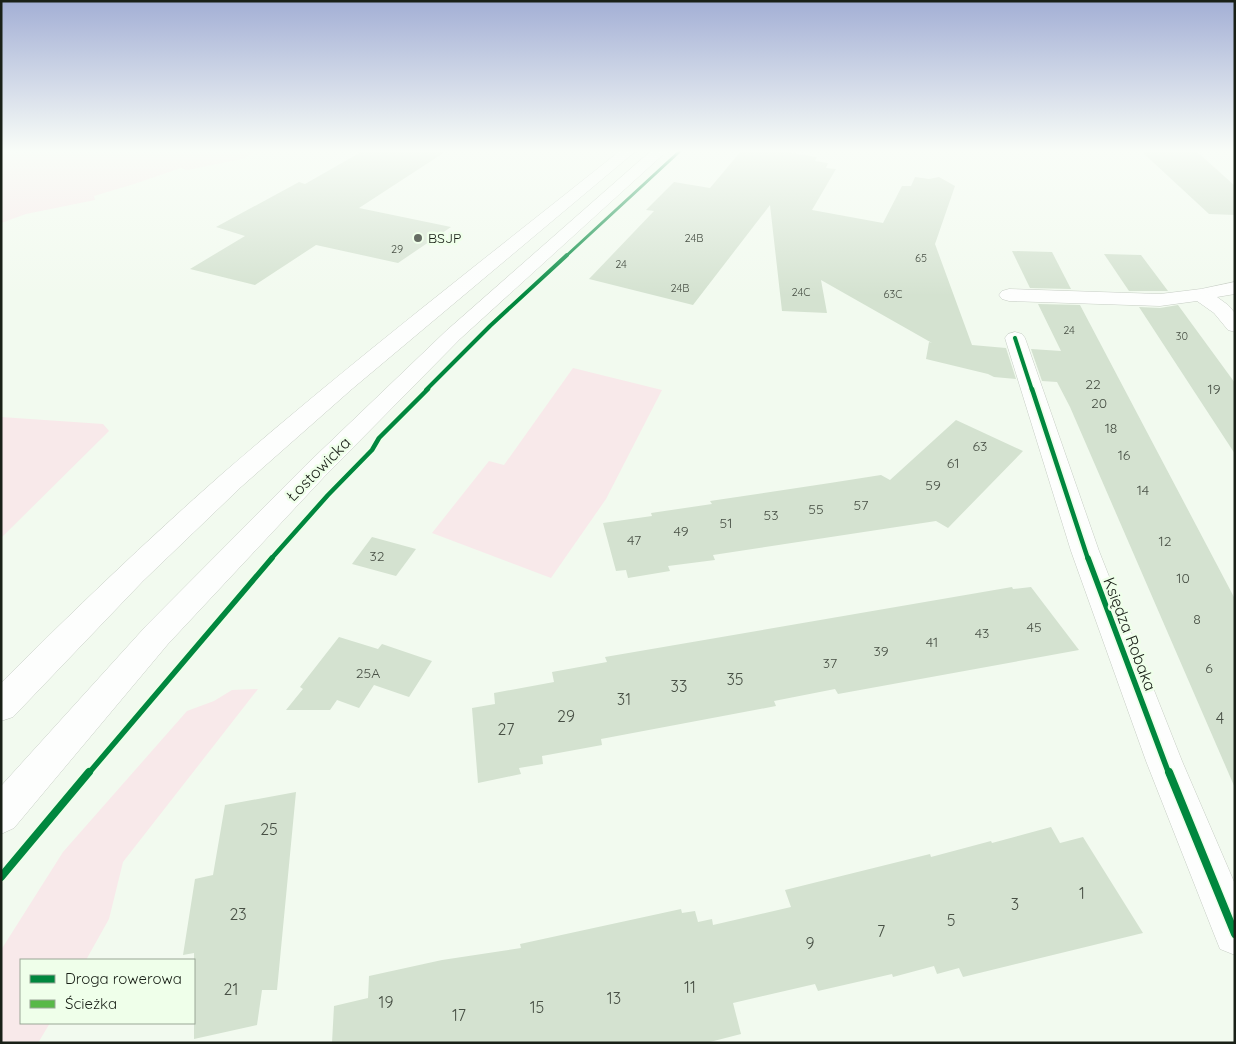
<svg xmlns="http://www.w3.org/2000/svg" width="1236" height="1044" viewBox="0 0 1236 1044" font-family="Quicksand,sans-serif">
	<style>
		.green { fill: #f8e9ea }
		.building { fill: #d4e2d0 }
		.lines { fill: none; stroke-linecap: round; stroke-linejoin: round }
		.minor-casing { stroke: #c6cdc4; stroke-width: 1 }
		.secondary-casing { stroke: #c6cdc4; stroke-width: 1 }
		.minor { fill: #fdfefd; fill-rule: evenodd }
		.secondary { fill: #fdfefd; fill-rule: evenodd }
		.cycleway-far4-casing { stroke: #efffea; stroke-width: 5 }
		.cycleway-far3-casing { stroke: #efffea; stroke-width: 6 }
		.cycleway-far2-casing { stroke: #efffea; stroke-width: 8 }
		.cycleway-far1-casing { stroke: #efffea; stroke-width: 9 }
		.cycleway-casing { stroke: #efffea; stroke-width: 11 }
		.cycleway-far4 { stroke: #00873e; stroke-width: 3 }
		.cycleway-far3 { stroke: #00873e; stroke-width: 4 }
		.cycleway-far2 { stroke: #00873e; stroke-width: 4.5 }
		.cycleway-far1 { stroke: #00873e; stroke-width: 5.5 }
		.cycleway { stroke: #00873e; stroke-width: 8 }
		.poi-dot { fill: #656c63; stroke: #efffea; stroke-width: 2 }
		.labels { text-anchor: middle; stroke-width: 5; stroke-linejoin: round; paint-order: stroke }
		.far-number-label { font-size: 11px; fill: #485045 }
		.far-poi-label { font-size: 14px; fill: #192017; stroke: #efffea; text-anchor: start }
		.number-label { font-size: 14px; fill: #485045 }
		.street-label { font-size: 16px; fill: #192017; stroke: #efffea }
		.near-number-label { font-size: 16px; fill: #485045 }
	</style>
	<rect width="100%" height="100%" fill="#f2faef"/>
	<!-- green -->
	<g class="green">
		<path d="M1,150h331l-77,3 -13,6 -55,11 -6,-2 -47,16 -40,12 1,4 -69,14 -25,9z"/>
		<path d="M573,368l89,22 -56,109 -55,79 -119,-45 57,-72 15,4z"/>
		<path d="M1,417l102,7 6,7 -108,107z"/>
		<path d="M258,689l-135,173 -14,57 -23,41h-65v63h29l-12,20h-37v-93l62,-98 124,-141 27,-10 18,-11z"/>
	</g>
	<!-- building -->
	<g class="building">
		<path d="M387,150h61l-89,58 92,19 -53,36 -82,-18 -61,40 -65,-16 55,-33 -29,-9 83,-45 6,2 56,-32z"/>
		<path d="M742,150h32l43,7 -2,4 13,2 -2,5 10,1 -24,41 71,13 19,-37h9l4,-9 14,2 10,-2 16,9 -20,58 37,101 34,3 10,31 -22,-2 -6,-3 -62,-15 3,-17 3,1 -111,-63 6,33 -45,-2 -12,-106 -77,100 -104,-26 65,-68 -8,-1 28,-28 36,6z"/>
		<path d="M1140,150h55l40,36v29l-26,-1z"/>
		<path d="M1012,251l40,1 19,37 -41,-1z"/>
		<path d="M1104,254l37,1 27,36h-39z"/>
		<path d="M1038,304l42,1 155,294v189l-165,-381 -13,-25 -15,-1 -11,-32 30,2z"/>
		<path d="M1178,305l57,78v71l-96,-147 21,1z"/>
		<path d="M956,420l67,31 -75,77 -12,-7 -223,34 2,5 -47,6 2,5 -42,7 -2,-8 -10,1 -13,-48 49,-7 -1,-3 61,-9 -2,-3 120,-18 51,-8 9,5z"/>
		<path d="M372,537l44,12 -20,27 -44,-12z"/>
		<path d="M1012,587l1,2 18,-2 48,63 -241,44 -3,-5 -61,12 2,5 -175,33 1,6 -60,11 1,8 -24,4 2,6 -43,9 -6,-75 23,-4 -1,-11 60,-11 -2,-10 55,-10 -2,-5z"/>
		<path d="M339,637l39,12 4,-5 50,17 -23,36 -35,-12 -15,23 -22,-8 -7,10h-44l17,-21 -3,-2z"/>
		<path d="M296,792l-19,198h-15l-5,35 -63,14v-86l-11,2 12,-76 18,-4 12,-70z"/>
		<path d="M1051,827l9,16 23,-6 60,96 -180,44 -4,-9 -22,6 -3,-8 -41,11 -1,-3 -74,17 -3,-7 -82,19 8,31 -35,9h-374l2,-37 34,-8 1,-22 73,-16 79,-12 -1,-4 161,-35 1,4 13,-2 3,11 14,-3 1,6 78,-18 -6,-17 145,-36 1,3 60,-16 1,2z"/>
	</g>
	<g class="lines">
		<defs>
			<g id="minor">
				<path d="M1235,282v12l-18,3 11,8 7,8v19l-7,-2 -14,-17 -17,-12 -37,5 -151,-5 -7,-2 -3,-4 3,-4 7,-2 151,5 41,-5z"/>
				<path d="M1015,332l7,2 3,4 74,213 83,210 53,123v71l-15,-6 -6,-15 -68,-173 -75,-210 -66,-213 3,-4z"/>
			</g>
			<g id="secondary">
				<path d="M621,150h16l-285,239 -111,98 -98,94 -130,136 -12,4v-38c72,-72 145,-142 221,-209 129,-112 265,-217 399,-324z"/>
				<path d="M652,150h16l-208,189 -136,138 -156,167 -154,184 -13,6v-48l145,-160 160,-161 140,-134z"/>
			</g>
		</defs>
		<!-- minor casing -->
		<use href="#minor" class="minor-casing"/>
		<!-- secondary casing -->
		<use href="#secondary" class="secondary-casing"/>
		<!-- minor -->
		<use href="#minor" class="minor"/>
		<!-- secondary -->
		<use href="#secondary" class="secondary"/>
		<defs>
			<path id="cycleway-far4" d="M565,257l116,-107"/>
			<g id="cycleway-far3">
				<path d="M1015,338l17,52"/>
				<path d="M426,390l64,-64 77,-71"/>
			</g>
			<g id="cycleway-far2">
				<path d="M1032,389l56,170"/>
				<path d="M271,559l57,-64 44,-45 7,-12 49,-49"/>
			</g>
			<g id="cycleway-far1">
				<path d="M1088,558l81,216"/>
				<path d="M88,774l184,-216"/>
			</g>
			<g id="cycleway">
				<path d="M1169,772l66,162"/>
				<path d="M1,877l88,-105"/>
			</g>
		</defs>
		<!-- cycleway-far4 casing -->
		<use href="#cycleway-far4" class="cycleway-far4-casing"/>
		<!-- cycleway-far3 casing -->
		<use href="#cycleway-far3" class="cycleway-far3-casing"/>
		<!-- cycleway-far2 casing -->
		<use href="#cycleway-far2" class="cycleway-far2-casing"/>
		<!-- cycleway-far1 casing -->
		<use href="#cycleway-far1" class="cycleway-far1-casing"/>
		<!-- cycleway casing -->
		<use href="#cycleway" class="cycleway-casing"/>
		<!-- cycleway-far4 -->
		<use href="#cycleway-far4" class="cycleway-far4"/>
		<!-- cycleway-far3 -->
		<use href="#cycleway-far3" class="cycleway-far3"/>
		<!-- cycleway-far2 -->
		<use href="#cycleway-far2" class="cycleway-far2"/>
		<!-- cycleway-far1 -->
		<use href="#cycleway-far1" class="cycleway-far1"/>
		<!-- cycleway -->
		<use href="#cycleway" class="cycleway"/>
	</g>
	<!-- sky -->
	<linearGradient id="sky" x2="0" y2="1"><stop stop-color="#a3afd5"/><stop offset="0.51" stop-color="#f9fdf8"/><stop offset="1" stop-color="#f9fdf8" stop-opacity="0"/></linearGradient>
	<rect width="1236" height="296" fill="url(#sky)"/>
	<!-- markers -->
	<circle class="poi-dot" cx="418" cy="238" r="5"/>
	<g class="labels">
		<!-- far-number labels -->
		<g class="far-number-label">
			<text x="694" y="242">24B</text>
			<text x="397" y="253">29</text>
			<text x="921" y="262">65</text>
			<text x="621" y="268">24</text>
			<text x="680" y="292">24B</text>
			<text x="801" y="296">24C</text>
			<text x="893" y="298">63C</text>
			<text x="1069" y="334">24</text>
			<text x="1182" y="340">30</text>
		</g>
		<!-- far-poi labels -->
		<g class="far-poi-label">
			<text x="428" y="243">BSJP</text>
		</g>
		<!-- number labels -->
		<g class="number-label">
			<text x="1093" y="389">22</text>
			<text x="1214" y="394">19</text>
			<text x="1099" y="408">20</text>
			<text x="1111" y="433">18</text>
			<text x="980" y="451">63</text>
			<text x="1124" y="460">16</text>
			<text x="953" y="468">61</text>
			<text x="933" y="490">59</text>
			<text x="1143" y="495">14</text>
			<text x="861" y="510">57</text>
			<text x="816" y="514">55</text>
			<text x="771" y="520">53</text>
			<text x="726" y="528">51</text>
			<text x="681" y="536">49</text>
			<text x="634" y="545">47</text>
			<text x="1165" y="546">12</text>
			<text x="377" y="561">32</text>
			<text x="1183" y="583">10</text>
			<text x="1197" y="624">8</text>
			<text x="1034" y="632">45</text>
			<text x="982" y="638">43</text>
			<text x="932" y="647">41</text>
			<text x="881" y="656">39</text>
			<text x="830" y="668">37</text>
			<text x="1209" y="673">6</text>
			<text x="368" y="678">25A</text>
		</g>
		<!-- street labels -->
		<g class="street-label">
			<text transform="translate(318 469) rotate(-45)" y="6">Łostowicka</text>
			<text transform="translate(1130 634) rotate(69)" y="6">Księdza Robaka</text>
		</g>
		<!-- near-number labels -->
		<g class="near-number-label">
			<text x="735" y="685">35</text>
			<text x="679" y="692">33</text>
			<text x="624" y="705">31</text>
			<text x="566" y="722">29</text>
			<text x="1220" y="724">4</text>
			<text x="506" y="735">27</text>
			<text x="269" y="835">25</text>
			<text x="1082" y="899">1</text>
			<text x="1015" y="910">3</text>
			<text x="238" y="920">23</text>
			<text x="951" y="926">5</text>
			<text x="881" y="937">7</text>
			<text x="810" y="949">9</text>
			<text x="690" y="993">11</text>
			<text x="231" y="995">21</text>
			<text x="614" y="1004">13</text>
			<text x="386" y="1008">19</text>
			<text x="537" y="1013">15</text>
			<text x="459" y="1021">17</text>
		</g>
	</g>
	<!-- border -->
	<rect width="1236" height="1044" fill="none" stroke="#192017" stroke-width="5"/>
	<!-- legend -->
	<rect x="20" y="959" width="175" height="65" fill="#efffea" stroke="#99a696"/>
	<rect x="30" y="975" width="25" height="8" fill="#00873e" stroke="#99a696"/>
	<text x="65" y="984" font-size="15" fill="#192017">Droga rowerowa</text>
	<rect x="30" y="1000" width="25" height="8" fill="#58b947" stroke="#99a696"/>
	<text x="65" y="1009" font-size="15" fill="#192017">Ścieżka</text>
</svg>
